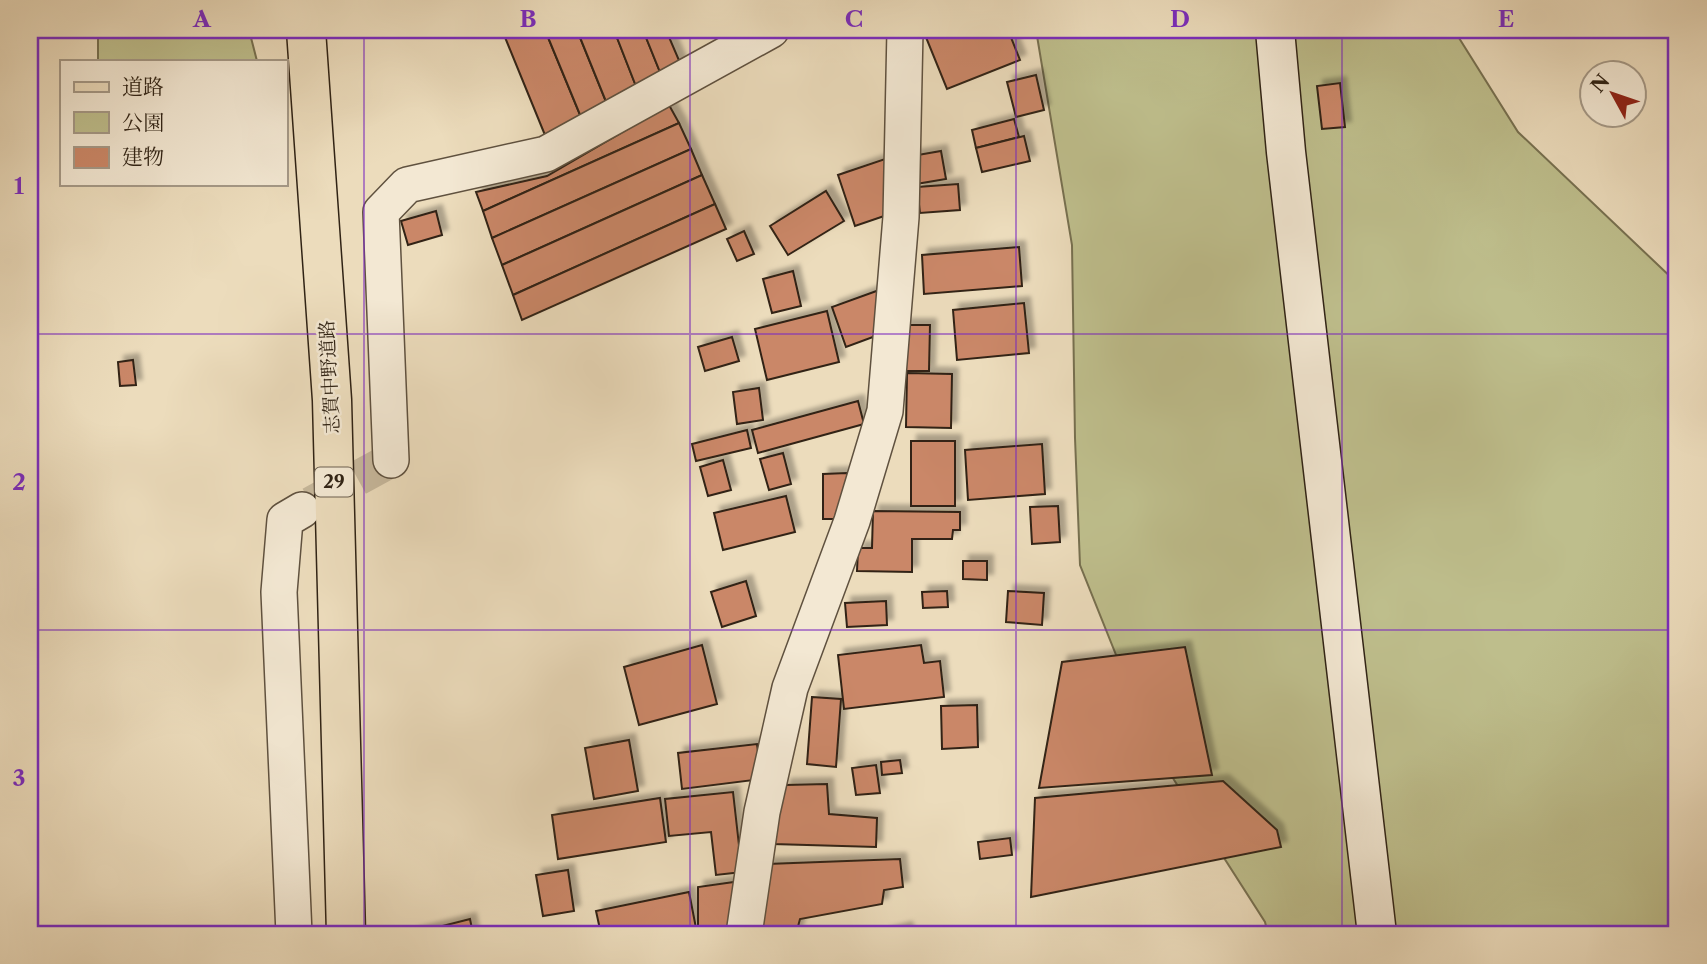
<svg xmlns="http://www.w3.org/2000/svg" width="1707" height="964" viewBox="0 0 1707 964" font-family="'Libre Caslon Text','Noto Serif JP',serif">
	<style>
		.green { fill: #bebe8c; stroke: #777050; stroke-width: 2 }
		.building { fill: #ca8767; stroke: #302315; stroke-width: 2; filter: url(#shadow) }
		.lines { fill: none; stroke-linecap: round; stroke-linejoin: round }
		.street-tunnel { stroke: #c6b79b; stroke-width: 35; stroke-dasharray: 35 18; stroke-linecap: butt }
		.street-casing { stroke: #5f513f; stroke-width: 38 }
		.secondary-casing { stroke: #302315; stroke-width: 41 }
		.primary-casing { stroke: #302315; stroke-width: 41 }
		.street { stroke: #f3e8d3; stroke-width: 35 }
		.secondary { stroke: #f3e8d3; stroke-width: 38 }
		.primary { stroke: #ecdcbc; stroke-width: 38 }
		.grid { fill: none; stroke: #7b2cbf; stroke-width: 2; stroke-opacity: 0.55 }
		.labels { text-anchor: middle; stroke-width: 5; stroke-linejoin: round; paint-order: stroke }
		.shield { fill: #f3e8d3; stroke: #6a5e4e; stroke-width: 2 }
		.shield-label { font-size: 18px; font-weight: bold; fill: #302315 }
		.street-label { font-size: 19px; fill: #302315; stroke: #f3e8d3 }
		.neatline { fill: none; stroke: #7b2cbf; stroke-width: 2.5 }
		.grid-label { font-size: 23px; text-anchor: middle; font-weight: bold; fill: #7b2cbf }
	</style>
	<defs>
		<filter id="shadow"><feDropShadow dx="6" dy="-6" stdDeviation="2" flood-color="#0004"/></filter>
	</defs>
	<rect width="100%" height="100%" fill="#ecdcbc"/>
	<filter id="stains"><feTurbulence type="fractalNoise" baseFrequency=".00286" numOctaves="4"/><feColorMatrix values="0 0 0 0 .2 0 0 0 0 .09 0 0 0 0 .02 0 0 0 .5 -.17"/></filter>
	<radialGradient id="worn" r=".72"><stop offset=".6" stop-color="#630" stop-opacity="0"/><stop offset="1" stop-color="#630" stop-opacity=".3"/></radialGradient>
	<!-- green -->
	<g class="green">
		<path d="M98,30h151l8,31h-159z"/>
		<path d="M1036,30h418l64,102 159,151v651h-409l-3,-12 -112,-175 -73,-182 -5,-127 -3,-193z"/>
	</g>
	<!-- building -->
	<g class="building">
		<path d="M502,30h43l38,92 -36,18z"/>
		<path d="M545,30h32l32,79 -26,13z"/>
		<path d="M577,30h37l25,64 -30,15z"/>
		<path d="M614,30h29l21,52 -25,12z"/>
		<path d="M643,30h23l18,42 -20,10z"/>
		<path d="M923,30h85l12,30 -73,29z"/>
		<path d="M1036,75l8,35 -28,7 -9,-35z"/>
		<path d="M1340,83l5,44 -23,2 -5,-43z"/>
		<path d="M669,105l10,18 -196,88 -7,-19 71,-16z"/>
		<path d="M1014,119l5,18 -43,11 -4,-18z"/>
		<path d="M679,123l12,26 -199,89 -9,-27z"/>
		<path d="M1024,136l6,25 -48,11 -6,-24z"/>
		<path d="M691,149l11,26 -200,90 -10,-27z"/>
		<path d="M941,151l5,28 -30,5 -4,-28z"/>
		<path d="M885,159l5,55 -35,12 -17,-51z"/>
		<path d="M702,175l13,29 -202,91 -11,-30z"/>
		<path d="M958,184l2,26 -40,3 -3,-26z"/>
		<path d="M826,191l18,30 -56,34 -18,-29z"/>
		<path d="M715,204l11,25 -204,91 -9,-25z"/>
		<path d="M436,211l6,24 -34,10 -7,-24z"/>
		<path d="M744,231l10,23 -17,7 -10,-22z"/>
		<path d="M1019,247l3,39 -98,8 -2,-39z"/>
		<path d="M793,271l8,35 -29,7 -9,-34z"/>
		<path d="M882,289l-1,45 -35,13 -14,-40z"/>
		<path d="M1024,303l5,50 -72,7 -4,-50z"/>
		<path d="M827,311l12,51 -72,18 -12,-51z"/>
		<path d="M904,325h26l-1,46h-26z"/>
		<path d="M732,337l7,24 -34,10 -7,-24z"/>
		<path d="M133,360l3,25 -16,1 -2,-24z"/>
		<path d="M907,373l45,1 -1,54 -45,-1z"/>
		<path d="M759,388l4,32 -26,4 -4,-32z"/>
		<path d="M858,401l6,23 -106,29 -6,-23z"/>
		<path d="M747,430l4,18 -55,13 -4,-17z"/>
		<rect x="911" y="441" width="44" height="65"/>
		<path d="M1042,444l3,50 -77,6 -3,-50z"/>
		<path d="M783,453l8,31 -22,6 -9,-31z"/>
		<path d="M723,460l8,30 -23,6 -8,-29z"/>
		<path d="M847,473v46h-24v-45z"/>
		<path d="M786,496l9,36 -72,18 -9,-37z"/>
		<path d="M1058,506l2,36 -28,2 -2,-37z"/>
		<path d="M873,511l87,1v18h-7l-1,9h-40v33l-55,-1 1,-23h14z"/>
		<path d="M963,561h24v19l-24,-1z"/>
		<path d="M746,581l10,35 -34,11 -11,-35z"/>
		<path d="M947,591l1,16 -25,1 -1,-16z"/>
		<path d="M1008,591l36,2 -2,32 -36,-3z"/>
		<path d="M886,601l1,24 -40,2 -2,-24z"/>
		<path d="M702,645l15,59 -78,21 -15,-58z"/>
		<path d="M921,645l3,18 16,-2 4,36 -100,12 -6,-54z"/>
		<path d="M1185,647l27,128 -173,13 23,-126z"/>
		<path d="M812,697l29,2 -5,68 -29,-3z"/>
		<path d="M977,705l1,42 -36,2 -1,-43z"/>
		<path d="M629,740l9,51 -44,8 -9,-51z"/>
		<path d="M757,744l5,35 -80,10 -4,-36z"/>
		<path d="M900,760l2,13 -20,2 -1,-13z"/>
		<path d="M876,765l4,28 -24,2 -4,-27z"/>
		<path d="M1223,781l54,49 4,17 -250,50 4,-99z"/>
		<path d="M827,784l2,30 48,4 -1,29 -103,-3 12,-59z"/>
		<path d="M733,792l9,80 -26,3 -5,-43 -42,4 -4,-37z"/>
		<path d="M660,798l6,44 -108,17 -6,-44z"/>
		<path d="M1010,838l2,17 -32,4 -2,-17z"/>
		<path d="M900,859l3,28 -19,3 -2,14 -82,15 -4,15h-41l12,-70z"/>
		<path d="M568,870l6,41 -31,5 -7,-41z"/>
		<path d="M741,881l-8,53h-35v-47z"/>
		<path d="M689,892l7,36 -12,2v4h-83l-5,-23z"/>
		<path d="M470,919l3,15h-62z"/>
		<path d="M906,928l2,6h-24z"/>
	</g>
	<g class="lines">
		<!-- street-tunnel -->
		<path class="street-tunnel" d="M311,504l80,-44"/>
		<defs>
			<g id="street">
				<path d="M391,460l-10,-248 26,-27 139,-31 225,-124"/>
				<path d="M294,934l-15,-342 6,-72 17,-10"/>
				<path d="M744,934l18,-122 28,-124 62,-167 33,-110 16,-194 4,-187"/>
			</g>
			<path id="secondary" d="M1275,30l11,122 91,782"/>
			<path id="primary" d="M306,30l26,370 14,534"/>
		</defs>
		<!-- street casing -->
		<use href="#street" class="street-casing"/>
		<!-- secondary casing -->
		<use href="#secondary" class="secondary-casing"/>
		<!-- primary casing -->
		<use href="#primary" class="primary-casing"/>
		<!-- street -->
		<use href="#street" class="street"/>
		<!-- secondary -->
		<use href="#secondary" class="secondary"/>
		<!-- primary -->
		<use href="#primary" class="primary"/>
	</g>
	<!-- grid -->
	<path class="grid" d="M364,30v904M690,30v904M1016,30v904M1342,30v904M30,334h1647M30,630h1647"/>
	<g class="labels">
		<!-- shield labels -->
		<rect class="shield" x="315" y="467.5" width="38" height="29" rx="5"/>
		<g class="shield-label">
			<text x="334" y="488">29</text>
		</g>
		<!-- street labels -->
		<g class="street-label">
			<text transform="translate(329 377) rotate(-93)" y="7">志賀中野道路</text>
		</g>
	</g>
	<!-- margin -->
	<rect width="1707" height="964" fill="none" stroke="#ecdcbc" stroke-width="77"/>
	<!-- legend -->
	<rect x="60" y="60" width="228" height="126" fill="#f3e8d3" stroke="#a59987" stroke-width="2"/>
	<rect x="74" y="82" width="35" height="10" fill="#ecdcbc" stroke="#a59987" stroke-width="2"/>
	<text x="122" y="94" font-size="21" fill="#302315">道路</text>
	<rect x="74" y="112" width="35" height="21" fill="#bebe8c" stroke="#a59987" stroke-width="2"/>
	<text x="122" y="130" font-size="21" fill="#302315">公園</text>
	<rect x="74" y="147" width="35" height="21" fill="#ca8767" stroke="#a59987" stroke-width="2"/>
	<text x="122" y="164" font-size="21" fill="#302315">建物</text>
	<!-- north arrow -->
	<g transform="translate(1613 94) rotate(310)"><circle r="33" fill="#f3e8d3" stroke="#a59987" stroke-width="2"/>
	<path d="M0-5L12 26L0 18L-12 26Z" fill="#8f2418"/>
	<text y="-10" font-size="19" font-weight="bold" text-anchor="middle" fill="#302315">N</text>
	</g>
	<rect x="38" y="38" width="1630" height="888" class="neatline"/>
	<g class="grid-label">
		<text x="202" y="27">A</text>
		<text x="528" y="27">B</text>
		<text x="854" y="27">C</text>
		<text x="1180" y="27">D</text>
		<text x="1506" y="27">E</text>
		<text x="19" y="194">1</text>
		<text x="19" y="490">2</text>
		<text x="19" y="786">3</text>
	</g>
	<rect width="100%" height="100%" filter="url(#stains)"/>
	<rect width="100%" height="100%" fill="url(#worn)"/>
</svg>
